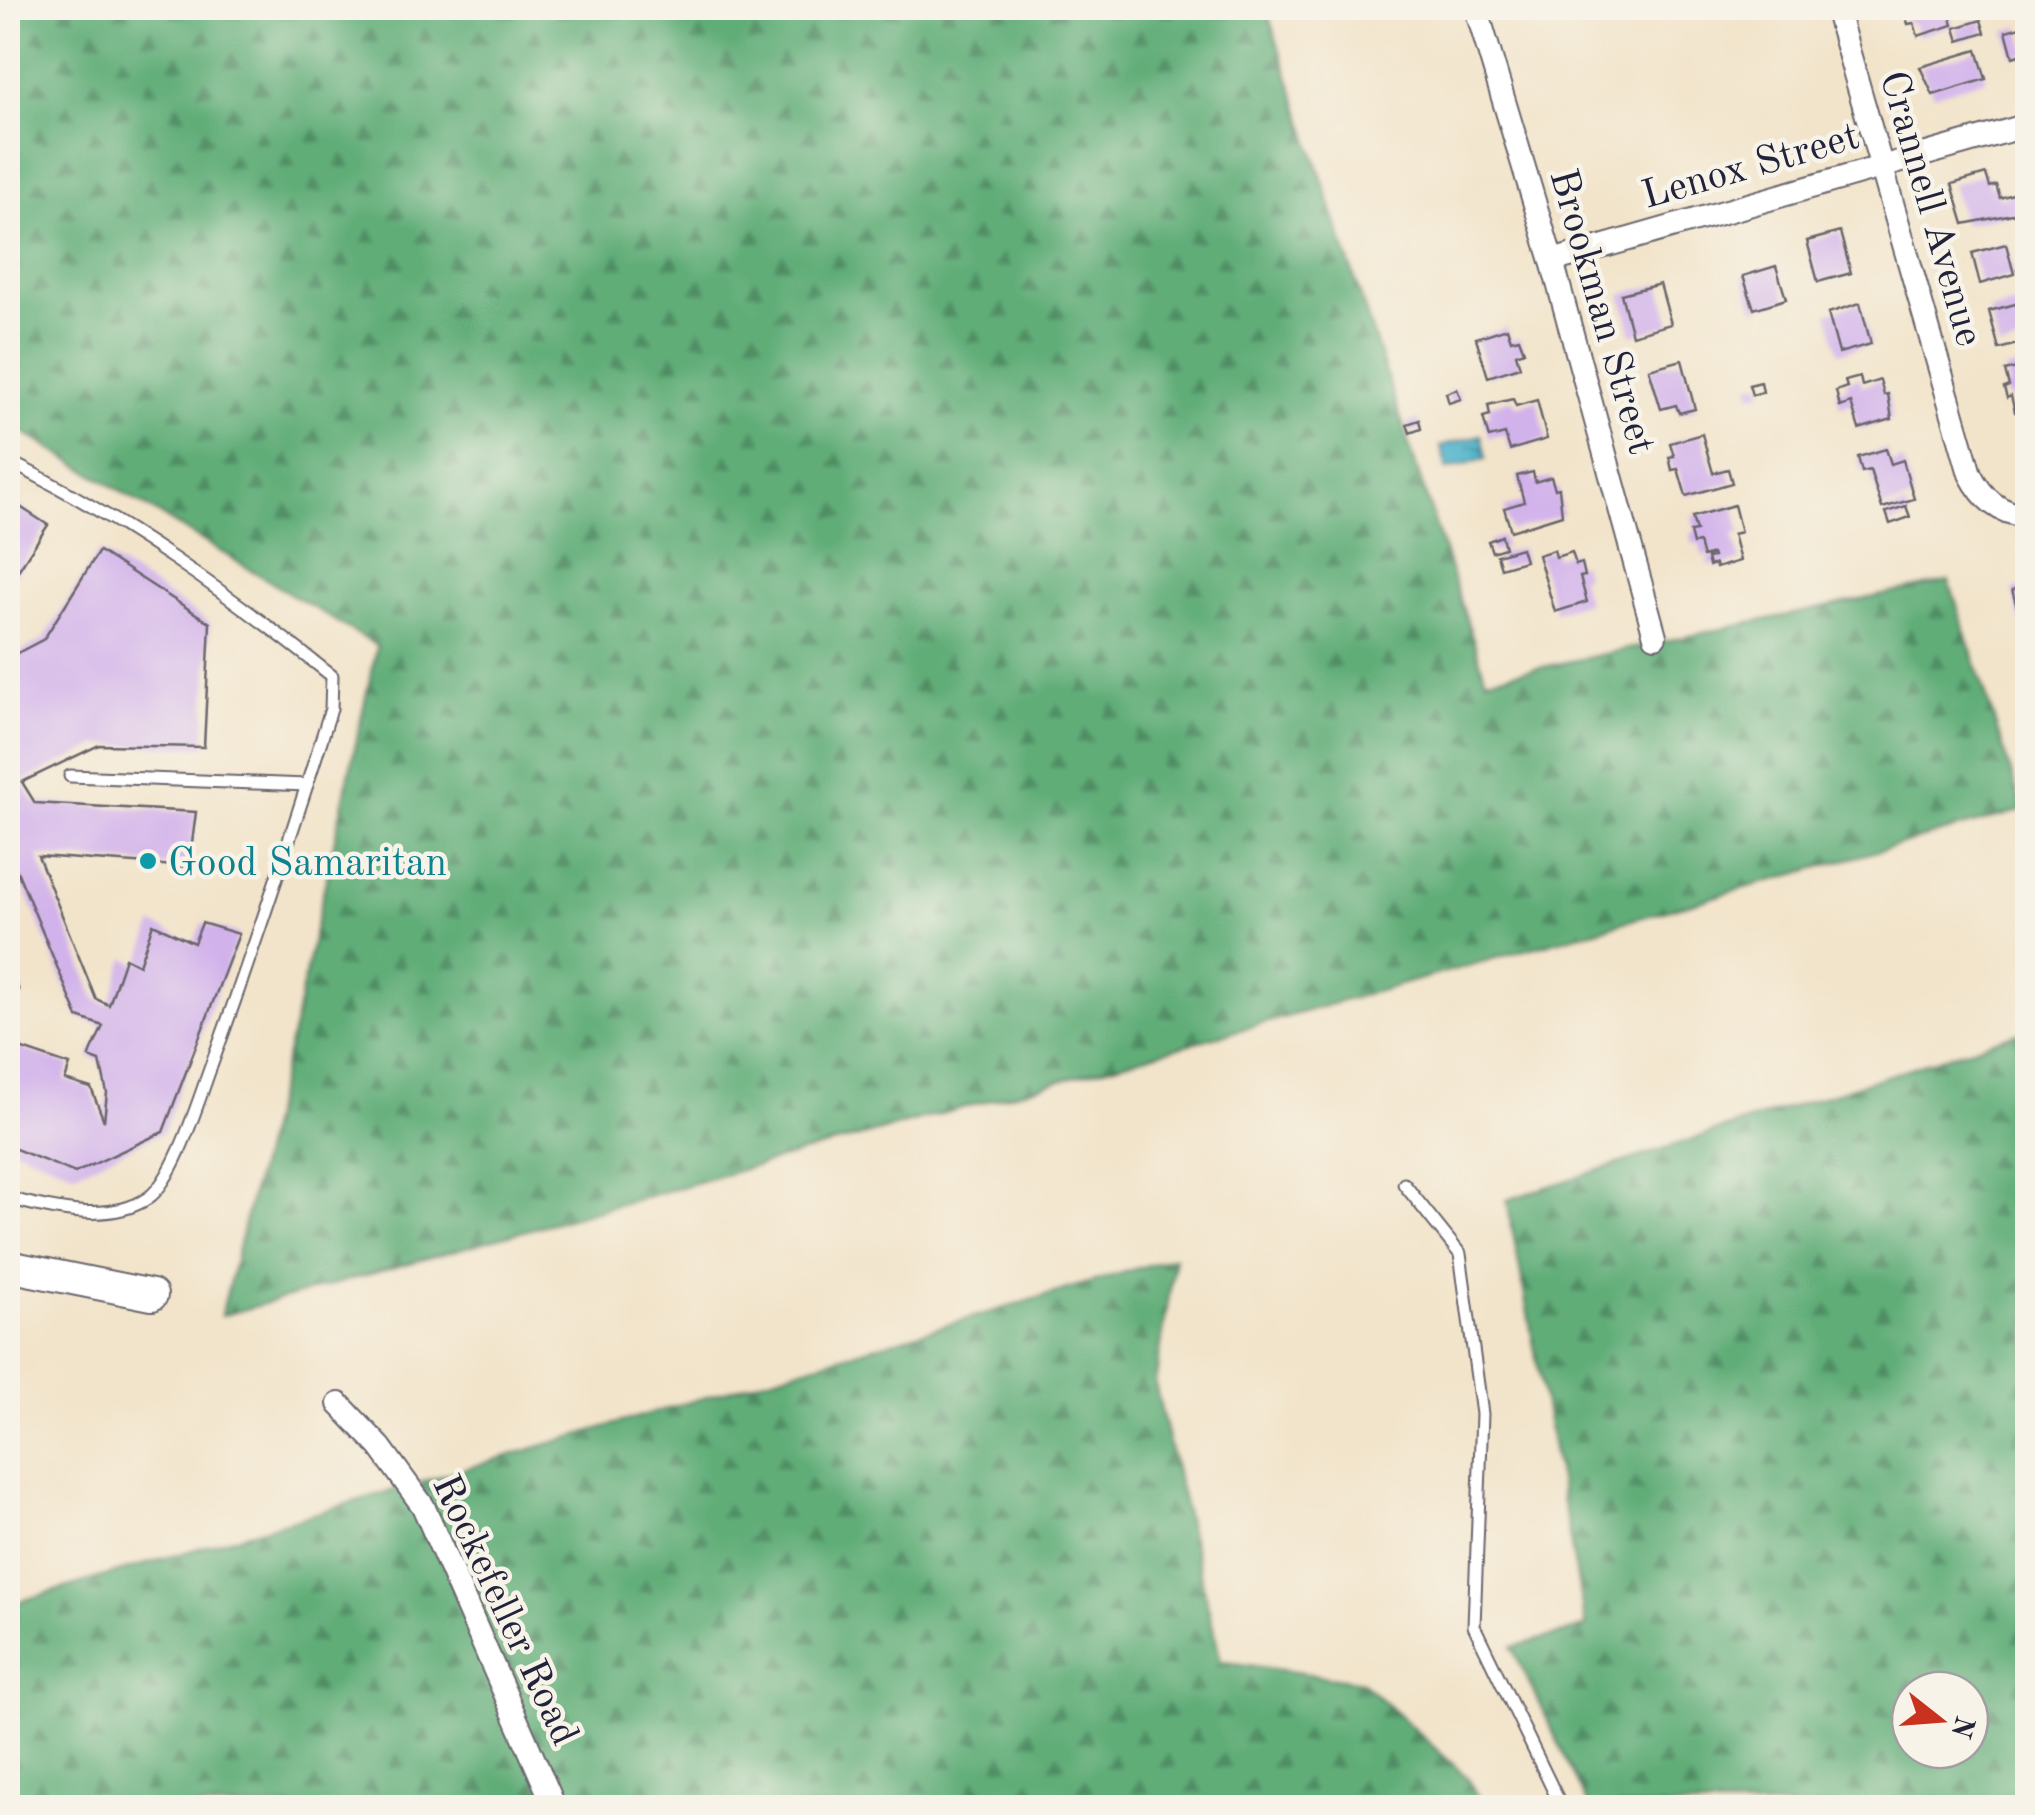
<svg xmlns="http://www.w3.org/2000/svg" width="2035" height="1815" viewBox="0 0 2035 1815" font-family="'Old Standard TT',serif">
	<style>
		.forest { fill: url(#forest-firs); stroke: #41685a; stroke-width: 2.5; fill-rule: evenodd }
		.water { fill: url(#water-ripples); stroke: #376a82; stroke-width: 2.5 }
		.building { fill: #d2b2eb }
		.lines { fill: none; stroke-linecap: round; stroke-linejoin: round }
		.service-casing { stroke: #6b666d; stroke-width: 15 }
		.minor-casing { stroke: #6b666d; stroke-width: 26 }
		.tertiary-casing { stroke: #6b666d; stroke-width: 34 }
		.service { stroke: #fff; stroke-width: 11 }
		.minor { stroke: #fff; stroke-width: 22 }
		.tertiary { stroke: #fff; stroke-width: 30 }
		.culture-dot { fill: #0f9aa8; stroke: #f7f3e8; stroke-width: 4 }
		.labels { text-anchor: middle; stroke-width: 9; stroke-linejoin: round; paint-order: stroke }
		.street-label { font-size: 40px; fill: #22223b; stroke: #f7f3e8 }
		.culture-label { font-size: 40px; fill: #0d838f; stroke: #f7f3e8; text-anchor: start }
	</style>
	<defs>
		<pattern id="forest-firs" width="22" height="20" patternUnits="userSpaceOnUse" patternTransform="scale(2.5)"><rect width="22" height="20" fill="#60ad78"/><path d="M5 1l3.5 6h-7zM16 11l3.5 6h-7z" fill="#4f8c64"/></pattern>
		<pattern id="water-ripples" width="26" height="14" patternUnits="userSpaceOnUse" patternTransform="scale(2.5)"><rect width="26" height="14" fill="#4cb3ca"/><path d="M2 4q2-2 4 0t4 0M15 11q2-2 4 0t4 0" fill="none" stroke="#3f91a5"/></pattern>
	</defs>
	<rect width="100%" height="100%" fill="#f7f3e8"/>
	<filter id="ink" filterUnits="userSpaceOnUse"><feTurbulence type="fractalNoise" baseFrequency=".01" numOctaves="2"/><feDisplacementMap in="SourceGraphic" scale="20" xChannelSelector="R" yChannelSelector="G"/><feConvolveMatrix kernelMatrix="1 2 1 2 8 2 1 2 1" color-interpolation-filters="sRGB"/></filter>
	<filter id="wash" filterUnits="userSpaceOnUse"><feTurbulence type="fractalNoise" baseFrequency=".0048" numOctaves="4" result="noise"/><feDisplacementMap in="SourceGraphic" scale="40" xChannelSelector="R" yChannelSelector="G"/><feGaussianBlur stdDeviation="2.25" result="paint"/><feColorMatrix in="noise" values="0 0 0 0 0 0 0 0 0 0 0 0 0 0 0 0 0 1.4 0 .05"/><feComposite in="paint" operator="in"/></filter>
	<g filter="url(#wash)">
		<rect width="100%" height="100%" fill="#f2e4ca"/>
		<!-- forest -->
		<g class="forest">
			<path d="M8,8h1258l220,671 463,-98 74,229 -1802,506 73,-290 83,-380 -369,-223z"/>
			<path d="M2027,1030v777h-438l-77,-160 74,-20 -79,-427zM1910,1690h60v60h-60z"/>
			<path d="M1175,1257l-20,127 66,277 141,21 105,95 18,30 -1477,1v-203z"/>
		</g>
		<!-- water -->
		<path class="water" d="M1481,435l5,23 -39,11 -6,-23z"/>
		<g id="blocks">
			<!-- building -->
			<g class="building">
				<path d="M1910,8h38l5,17 -35,11 -4,-13 -6,1 -4,-13z"/>
				<path d="M1981,20l4,13 -26,8 -4,-13z"/>
				<path d="M2020,27l7,26 -14,4 -7,-26z"/>
				<path d="M1977,50l9,29 -53,16 -13,-28z"/>
				<path d="M1986,174l4,13 6,-2 4,13 16,-5 6,19 -58,12 -12,-40z"/>
				<path d="M1840,232l11,41 -33,9 -11,-41z"/>
				<path d="M2006,244l8,30 -34,10 -8,-31z"/>
				<path d="M1776,266l10,33 -32,10 -11,-33z"/>
				<path d="M2028,267v18l-6,2 -5,-17z"/>
				<path d="M1660,284l11,40 -39,11 -11,-41z"/>
				<path d="M2023,302l5,16v23l-29,8 -10,-38z"/>
				<path d="M1860,303l11,41 -32,9 -11,-40z"/>
				<path d="M1507,328l4,12 8,-2 5,13 -8,3 4,13 -32,10 -12,-39z"/>
				<path d="M1682,360l13,49 -16,4 -3,-8 -15,4 -12,-40z"/>
				<path d="M2028,365v44l-13,3 -4,-16 -4,2 -3,-10 5,-2 -4,-15z"/>
				<path d="M1860,377l2,9 18,-6 4,15 4,-1 4,25 -33,10 -8,-26 -11,4 -4,-16 11,-4 -2,-6z"/>
				<path d="M1761,382l2,10 -11,3 -3,-10z"/>
				<path d="M1457,389l4,10 -12,4 -3,-10z"/>
				<path d="M1513,399l3,7 21,-6 10,39 -37,11 -5,-16 -16,4 -6,-21 7,-2 -2,-10z"/>
				<path d="M1419,420l2,9 -11,4 -3,-9z"/>
				<path d="M1702,434l11,39 15,-4 4,14 -46,13 -8,-27 -6,1 -3,-13 5,-1 -4,-13z"/>
				<path d="M1886,449l5,15 12,-4 11,39 -32,9 -12,-38 -8,2 -4,-15z"/>
				<path d="M1533,472l2,10 16,-5 4,12 4,-1 3,27 -51,16 -7,-23 20,-6 -7,-26z"/>
				<path d="M8,499l40,26 -40,61z"/>
				<path d="M1734,505l7,27 -8,2 7,27 -24,7 -1,-4 -6,2 -2,-8 6,-1 -1,-3 -9,3 -4,-14 -6,1 -3,-12 6,-1 -4,-14z"/>
				<path d="M1906,506l4,11 -20,7 -4,-12z"/>
				<path d="M1502,536l3,12 -13,4 -4,-11z"/>
				<path d="M1521,548l4,13 -24,7 -4,-13z"/>
				<path d="M1554,550l2,7 16,-5 4,13 6,-2 3,13 -5,1 7,25 -32,10 -17,-57z"/>
				<path d="M99,551l111,72 -6,124 -105,-2 -77,37 13,21 161,9 -7,55 -151,-11 58,143 13,6 16,-47 14,7 14,-41 41,19 8,-20 37,11 -76,198 -88,41 -67,-27v-91l2,1 4,-10 56,19 -5,15 26,8 13,33 3,-28 -7,-32 -11,-4 14,-31 -25,-9 -63,-151 -7,13v-221l36,-19z"/>
				<path d="M2028,585v53l-2,1 -14,-49z"/>
			</g>
		</g>
	</g>
	<g filter="url(#ink)">
		<use href="#blocks" fill-opacity="0" stroke="#6b666d" stroke-width="2.5"/>
		<g class="lines">
			<defs>
				<g id="service">
					<path d="M8,461c116,57 223,135 324,215l-1,33c-38,121 -77,241 -121,360 -11,30 -36,112 -62,129 -39,26 -99,11 -140,0"/>
					<path d="M70,776l237,9"/>
					<path d="M8,991l4,-2"/>
					<path d="M1404,1184l56,70 22,160 -8,212 88,182"/>
				</g>
				<g id="minor">
					<path d="M1476,8l76,253 103,375"/>
					<path d="M1836,8l134,466c13,25 29,40 58,42"/>
					<path d="M1552,261l476,-136"/>
					<path d="M339,1404l41,43 43,59 132,302"/>
				</g>
				<path id="tertiary" d="M8,1266l144,29"/>
			</defs>
			<!-- service casing -->
			<use href="#service" class="service-casing"/>
			<!-- minor casing -->
			<use href="#minor" class="minor-casing"/>
			<!-- tertiary casing -->
			<use href="#tertiary" class="tertiary-casing"/>
			<!-- service -->
			<use href="#service" class="service"/>
			<!-- minor -->
			<use href="#minor" class="minor"/>
			<!-- tertiary -->
			<use href="#tertiary" class="tertiary"/>
		</g>
	</g>
	<!-- markers -->
	<circle class="culture-dot" cx="148" cy="861" r="10"/>
	<g class="labels">
		<!-- street labels -->
		<g class="street-label">
			<text transform="translate(1750 164) rotate(-16)" y="14">Lenox Street</text>
			<text transform="translate(1933 208) rotate(74)" y="14">Crannell Avenue</text>
			<text transform="translate(1604 311) rotate(74)" y="14">Brookman Street</text>
			<text transform="translate(507 1609) rotate(65)" y="14">Rockefeller Road</text>
		</g>
		<!-- culture labels -->
		<g class="culture-label">
			<text x="168" y="875">Good Samaritan</text>
		</g>
	</g>
	<!-- margin -->
	<rect width="2035" height="1815" fill="none" stroke="#f7f3e8" stroke-width="40"/>
	<!-- north arrow -->
	<g transform="translate(1940 1720) rotate(107)"><circle r="48" fill="#f7f3e8" stroke="#a29fa3" stroke-width="2.5"/>
	<path d="M0-8L18 38L0 25L-18 38Z" fill="#c8321e"/>
	<text y="-15" font-size="28" font-weight="bold" text-anchor="middle" fill="#22223b">N</text>
	</g>
</svg>
